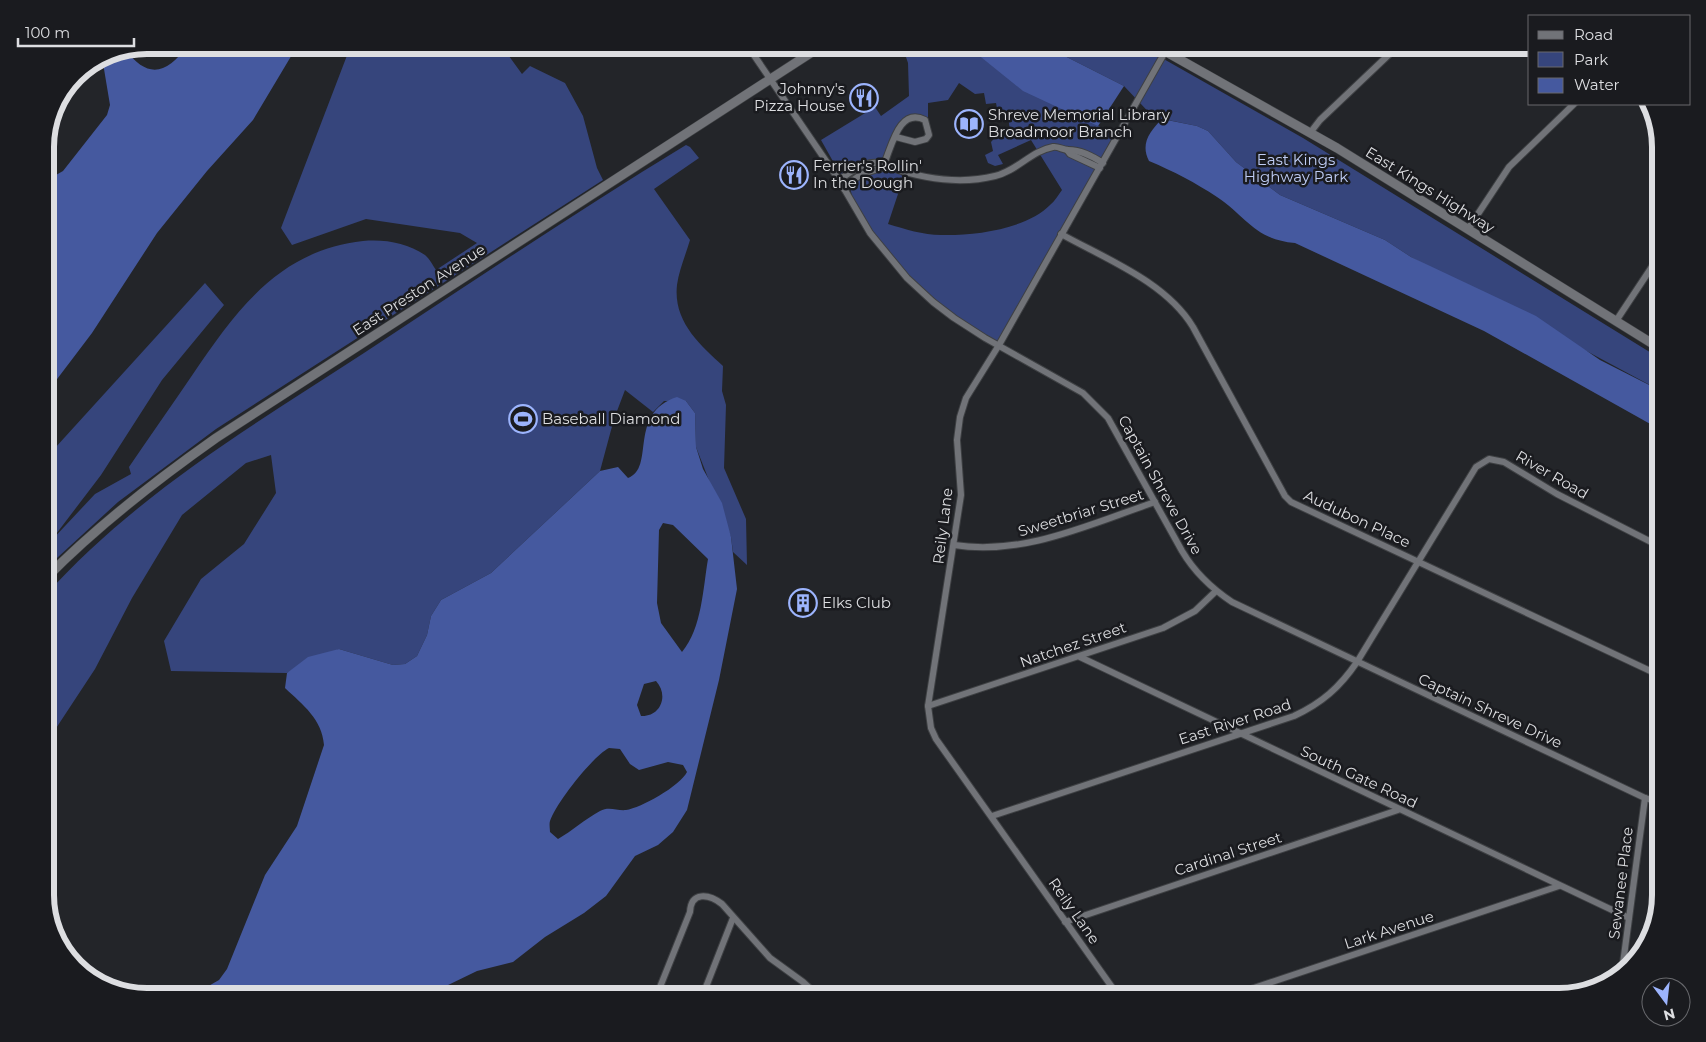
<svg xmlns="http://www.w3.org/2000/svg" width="1706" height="1042" viewBox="0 0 1706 1042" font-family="Montserrat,sans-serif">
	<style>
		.green { fill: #36457c }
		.water { fill: #45599f; fill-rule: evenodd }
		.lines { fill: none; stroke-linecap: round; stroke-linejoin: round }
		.street-casing { stroke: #3e4043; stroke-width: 8 }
		.secondary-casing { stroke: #3e4043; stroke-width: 10 }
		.street { stroke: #717378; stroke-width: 6 }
		.secondary { stroke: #717378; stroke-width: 9 }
		.labels { text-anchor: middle; stroke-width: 5; stroke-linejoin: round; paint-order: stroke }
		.poi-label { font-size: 15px; fill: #dddee1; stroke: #1a1b1f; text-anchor: start }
		.park-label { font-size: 15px; fill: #bfcdf5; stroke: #1a1b1f }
		.street-label { font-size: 15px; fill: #dddee1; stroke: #1a1b1f }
		.rim { fill: none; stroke: #dddee1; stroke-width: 6 }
	</style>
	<rect width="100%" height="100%" fill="#232529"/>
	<!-- green -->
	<g class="green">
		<path d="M351,45h150l21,29 8,-8 35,17 18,33 14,52 6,12 -387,249 -98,73 -73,67v-110l160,-176 19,22 -62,75 -61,95 -51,67 45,-48 36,-20 -2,-7c21,-31 43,-62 64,-93 44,-65 87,-124 170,-133 22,-2 44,2 62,14 5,4 8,11 11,15l41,-27 -17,-10 -94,-14 -74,26 -11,-17z"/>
		<path d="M902,45h64l151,92 -14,26 -36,-13 33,18 -101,177c-22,-14 -44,-27 -65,-42 -27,-21 -85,-86 -84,-121l39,-15 11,4 3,8 -15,45c17,5 35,11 53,11 32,1 86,-6 109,-30 5,-4 8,-10 12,-15l-31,-50 -33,15 5,9 -8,2 -7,-3 -3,-8 8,-4 -2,-9 9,-10 10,-2 -3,-19 -9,2 -2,-10 -10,1 -2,-11 -9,1 -16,-11 -11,17 -20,3v14l-3,3 -20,-1 -21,45 -6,-2 -34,14 -5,-4 -18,-32 54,-33 6,9 28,-20 -1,-33z"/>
		<path d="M1043,45h96l164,93 358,221v32l-250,-134 -26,-17 -105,-45 -44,-33 -28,-31 -11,-5 -34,-7 -6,2 -33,-35z"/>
		<path d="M686,145l4,2 9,11 -45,31 36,51c-4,14 -11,30 -13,45 -4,36 22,59 46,81l-1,25 4,14 -2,63 22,51 1,46 -14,-13 -2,-15 -35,-90 -1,-34 -9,-12h-22l-11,11 -28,-22 -11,29 -14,52 -109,102 -50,27 -10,16 -4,19 -10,21 -12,8 -12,1 -54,-16 -52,24 -116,-2 -7,-30 37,-62 43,-35 32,-51 -5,-38 -25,8 -64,52 -50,83 -37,71 -50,76v-149c90,-101 207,-170 319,-243 107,-70 213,-142 322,-208z"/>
	</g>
	<!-- water -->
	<g class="water">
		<path d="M188,45h108l-3,8 -40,67 -46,51 -50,62 -65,100 -47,62v-223l3,3h8l7,-4 44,-56 3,-10 -8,-48 6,-4 17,-4c23,31 42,25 63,-4z"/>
		<path d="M966,45h77l81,41 -26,40 -75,-35z"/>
		<path d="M1162,119l35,7 11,5 28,31 44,33 105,45 26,17 125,59 64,44 61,31v39l-177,-99 -189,-88c-41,-4 -47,-25 -78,-46 -21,-14 -44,-26 -68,-36 -9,-17 1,-30 13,-42z"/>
		<path d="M677,397l9,4 9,12 1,34 7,22 19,34 9,34 6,52 -18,91 -32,130 -14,22 -15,13 -23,11 -29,40 -22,17 -39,24 -32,25 -36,9 -33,16 -12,10h-237l3,-5 21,-12 8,-11 38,-94 32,-49 27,-81c-2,-26 -21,-40 -39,-57l2,-15 21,-16 31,-8 54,16 12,-1 12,-8 10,-21 4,-19 10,-16 50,-27 109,-102 18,-4 10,11c28,-10 -1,-65 49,-81zM663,523l10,2 35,34c-5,29 -6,69 -26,93l-21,-29 -4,-20 2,-73zM656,681c13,14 5,36 -15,35l-4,-11 7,-21zM609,748l11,1 10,15 9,6 29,-8 15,3 4,7c-7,14 -46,36 -61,38 -9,1 -17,-4 -26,1 -15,8 -28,20 -42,28l-8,-7c0,-3 -1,-8 0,-11 6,-18 43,-65 59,-73z"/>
	</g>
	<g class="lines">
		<defs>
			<g id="street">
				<path d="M747,45l92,135 31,53 37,45 26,24 21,16 31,20 98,55 25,25 74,133c13,22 29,37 50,51l413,196 16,5"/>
				<path d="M1310,133l10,-13 79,-75"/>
				<path d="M1067,150l3,4 30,14"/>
				<path d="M884,164c8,-18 15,-57 41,-44l4,15 -3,4 -11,3 -19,-5"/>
				<path d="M889,167c35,12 70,18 106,9 22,-5 36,-25 58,-29 5,-1 10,3 15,3 13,0 24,6 35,13"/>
				<path d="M839,180c16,-11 31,-24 50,-13 -18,3 -33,7 -45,22"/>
				<path d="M1468,229l41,-62 65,-63"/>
				<path d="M1061,234c45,25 105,48 132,93l92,169 6,6 370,174"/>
				<path d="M1616,321l45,-68"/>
				<path d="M954,545c70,11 136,-21 201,-43"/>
				<path d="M1080,657l549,261"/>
				<path d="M928,706l235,-78 32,-17 21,-20"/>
				<path d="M992,816l302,-100c28,-13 46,-29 63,-54l119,-195 13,-8 15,3 53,32 104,53"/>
				<path d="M1065,922l333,-112"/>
				<path d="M1622,971l23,-173"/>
				<path d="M656,997l34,-85c1,-21 19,-18 32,-8l48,54 33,24 16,15"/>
				<path d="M702,997l31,-79"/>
				<path d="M1119,997l-183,-258 -5,-11 -3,-22 33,-211 -4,-55 3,-23 6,-19 33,-53 170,-300"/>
				<path d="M1227,997l332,-111"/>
			</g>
			<g id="secondary">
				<path d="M1154,45l183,103 324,201"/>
				<path d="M45,579c52,-53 110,-98 171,-141l607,-393"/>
			</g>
		</defs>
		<!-- street casing -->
		<use href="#street" class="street-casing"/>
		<!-- secondary casing -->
		<use href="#secondary" class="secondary-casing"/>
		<!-- street -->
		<use href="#street" class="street"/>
		<!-- secondary -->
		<use href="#secondary" class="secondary"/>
	</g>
	<!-- icons -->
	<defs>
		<symbol id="restaurant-ring" viewBox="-11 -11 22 22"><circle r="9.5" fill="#1a1b1f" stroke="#9cb4fd" stroke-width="1.5"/><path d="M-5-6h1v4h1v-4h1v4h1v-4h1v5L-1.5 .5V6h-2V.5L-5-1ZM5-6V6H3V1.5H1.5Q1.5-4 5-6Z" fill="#9cb4fd"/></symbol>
		<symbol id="library-ring" viewBox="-11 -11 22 22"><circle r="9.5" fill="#1a1b1f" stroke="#9cb4fd" stroke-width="1.5"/><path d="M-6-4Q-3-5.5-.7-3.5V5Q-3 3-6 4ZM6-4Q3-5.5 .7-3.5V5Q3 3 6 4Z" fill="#9cb4fd"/></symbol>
		<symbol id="stadium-ring" viewBox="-11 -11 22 22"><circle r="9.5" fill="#1a1b1f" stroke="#9cb4fd" stroke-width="1.5"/><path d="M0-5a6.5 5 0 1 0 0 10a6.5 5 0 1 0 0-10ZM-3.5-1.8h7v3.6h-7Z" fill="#9cb4fd"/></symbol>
		<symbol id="building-ring" viewBox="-11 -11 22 22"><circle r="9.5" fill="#1a1b1f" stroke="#9cb4fd" stroke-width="1.5"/><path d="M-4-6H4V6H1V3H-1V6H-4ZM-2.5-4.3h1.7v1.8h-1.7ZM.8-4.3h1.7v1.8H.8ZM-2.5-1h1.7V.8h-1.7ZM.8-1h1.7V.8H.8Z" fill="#9cb4fd"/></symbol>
	</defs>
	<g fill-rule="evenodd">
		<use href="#restaurant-ring" x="848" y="82" width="32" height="32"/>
		<use href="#library-ring" x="953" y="108" width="32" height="32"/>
		<use href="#restaurant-ring" x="778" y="159" width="32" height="32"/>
		<use href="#stadium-ring" x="507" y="403" width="32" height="32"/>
		<use href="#building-ring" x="787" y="587" width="32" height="32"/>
	</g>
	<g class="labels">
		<!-- poi labels -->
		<g class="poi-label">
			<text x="845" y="94" text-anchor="end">Johnny's<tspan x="845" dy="17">Pizza House</tspan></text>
			<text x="988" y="120">Shreve Memorial Library<tspan x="988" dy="17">Broadmoor Branch</tspan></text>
			<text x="813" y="171">Ferrier's Rollin'<tspan x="813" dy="17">In the Dough</tspan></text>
			<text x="542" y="424">Baseball Diamond</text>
			<text x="822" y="608">Elks Club</text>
		</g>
		<!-- park labels -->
		<g class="park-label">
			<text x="1296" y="165">East Kings<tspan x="1296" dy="17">Highway Park</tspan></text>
		</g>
		<!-- street labels -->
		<g class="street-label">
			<text transform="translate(1430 190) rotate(32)" y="5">East Kings Highway</text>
			<text transform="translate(419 290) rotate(-33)" y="5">East Preston Avenue</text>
			<text transform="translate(1552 475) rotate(30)" y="5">River Road</text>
			<text transform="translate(1160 485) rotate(61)" y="5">Captain Shreve Drive</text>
			<text transform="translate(1081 513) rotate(-17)" y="5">Sweetbriar Street</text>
			<text transform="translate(1357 519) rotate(25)" y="5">Audubon Place</text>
			<text transform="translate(943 526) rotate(-83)" y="5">Reily Lane</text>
			<text transform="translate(1073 645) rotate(-19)" y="5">Natchez Street</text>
			<text transform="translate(1490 711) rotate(25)" y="5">Captain Shreve Drive</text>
			<text transform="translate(1235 722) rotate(-18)" y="5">East River Road</text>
			<text transform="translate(1359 777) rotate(25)" y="5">South Gate Road</text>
			<text transform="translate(1228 854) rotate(-18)" y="5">Cardinal Street</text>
			<text transform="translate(1621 883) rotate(-83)" y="5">Sewanee Place</text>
			<text transform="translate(1074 911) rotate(55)" y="5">Reily Lane</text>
			<text transform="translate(1389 930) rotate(-18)" y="5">Lark Avenue</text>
		</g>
	</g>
	<!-- crop -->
	<path d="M0 0H1706V1042H0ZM147 54H1559A93 93 0 0 1 1652 147V895A93 93 0 0 1 1559 988H147A93 93 0 0 1 54 895V147A93 93 0 0 1 147 54Z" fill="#1a1b1f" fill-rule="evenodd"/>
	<path class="rim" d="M147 54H1559A93 93 0 0 1 1652 147V895A93 93 0 0 1 1559 988H147A93 93 0 0 1 54 895V147A93 93 0 0 1 147 54Z"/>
	<!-- legend -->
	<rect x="1528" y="15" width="162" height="90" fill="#1a1b1f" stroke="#68696d"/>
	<rect x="1538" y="31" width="25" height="8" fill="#717378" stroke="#68696d"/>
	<text x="1574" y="40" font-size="15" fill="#dddee1">Road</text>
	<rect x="1538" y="52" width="25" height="15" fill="#36457c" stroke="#68696d"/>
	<text x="1574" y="65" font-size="15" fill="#dddee1">Park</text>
	<rect x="1538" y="78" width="25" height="15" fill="#45599f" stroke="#68696d"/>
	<text x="1574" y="90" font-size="15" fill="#dddee1">Water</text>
	<!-- north arrow -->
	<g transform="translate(1666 1002) rotate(165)"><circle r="24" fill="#1a1b1f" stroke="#68696d"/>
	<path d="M0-4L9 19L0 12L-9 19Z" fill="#9cb4fd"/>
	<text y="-8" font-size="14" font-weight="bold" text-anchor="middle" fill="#dddee1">N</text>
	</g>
	<!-- scale -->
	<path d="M18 38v8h116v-8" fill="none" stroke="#dddee1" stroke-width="2.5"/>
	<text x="25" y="38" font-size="15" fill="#dddee1" stroke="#1a1b1f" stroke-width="4" paint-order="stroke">100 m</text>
</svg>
